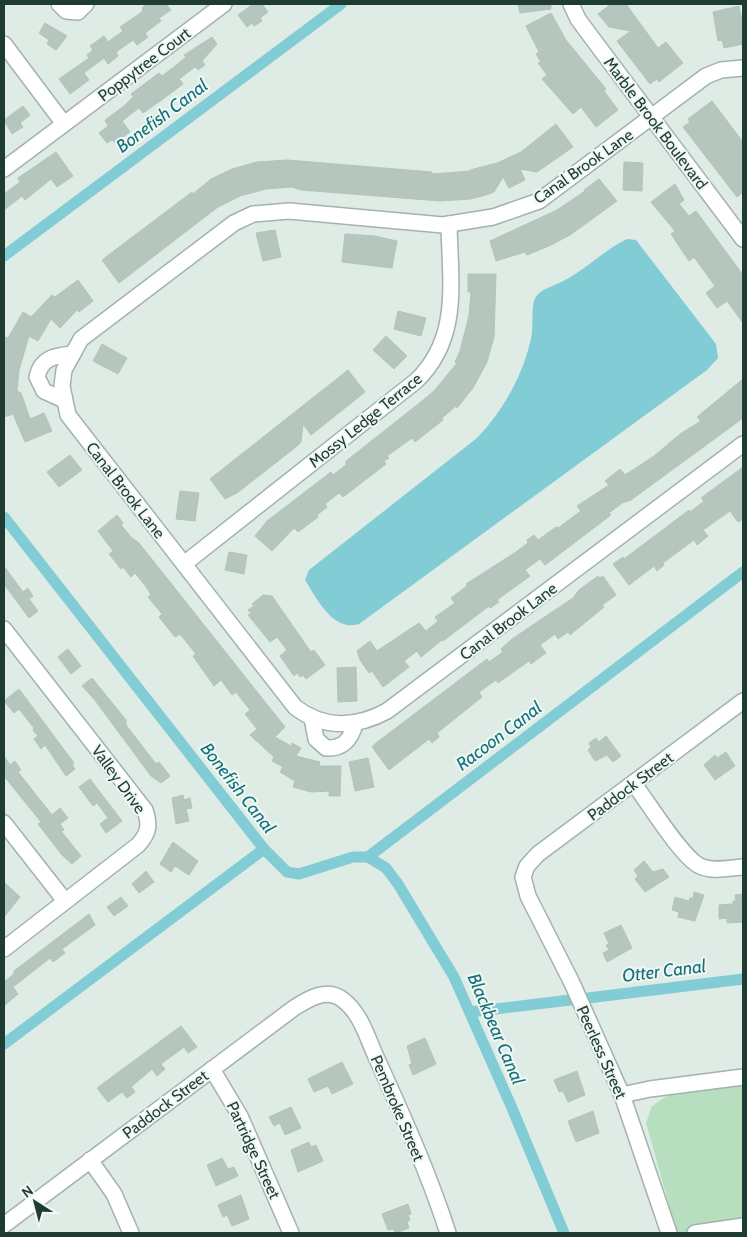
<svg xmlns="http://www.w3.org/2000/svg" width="747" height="1237" viewBox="0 0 747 1237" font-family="Cabin,sans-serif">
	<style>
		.green { fill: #b6debf }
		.water { fill: #82ccd5 }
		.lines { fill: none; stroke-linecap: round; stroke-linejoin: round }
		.canal { stroke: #82ccd5; stroke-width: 11 }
		.building { fill: #b4c6be; stroke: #b1c5bc }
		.minor-casing { stroke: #a2b3ac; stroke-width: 18 }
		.minor { stroke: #fff; stroke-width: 15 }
		.labels { text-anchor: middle; stroke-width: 4; stroke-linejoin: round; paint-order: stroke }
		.street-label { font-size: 16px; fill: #1f3c33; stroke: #eff8f3 }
		.water-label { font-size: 18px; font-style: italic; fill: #156f7c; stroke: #eff8f3 }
	</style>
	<rect width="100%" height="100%" fill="#dfebe5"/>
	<!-- green -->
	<path class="green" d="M743,1074v159h-66l-31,-110 6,-17 21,-14z"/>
	<!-- water -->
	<path class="water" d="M627,239l9,1 80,104 2,14 -11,12 -348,254c-26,8 -42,-25 -54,-44l4,-10 168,-132c25,-26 44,-59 53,-95 4,-13 1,-31 4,-42 3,-10 14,-13 23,-17 26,-11 45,-33 70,-45z"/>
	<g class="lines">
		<!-- canal -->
		<g class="canal">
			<path d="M4,256l337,-252"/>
			<path d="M4,517l260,332 -260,195"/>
			<path d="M264,849l23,23 12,2 54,-17h15l375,-285"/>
			<path d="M368,857l18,11 12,16 56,93 58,131 52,125"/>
			<path d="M588,998l155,-19"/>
			<path d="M470,1012l100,-12"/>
		</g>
	</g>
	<!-- building -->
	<g class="building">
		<path d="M147,4h19l5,6 -12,8 2,3 -16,12 3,4 -11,8 -4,-5 -17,12 2,4 -10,8 -4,-6 -20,15 5,7 -19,14 -11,-15 30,-21 -2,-3 6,-5 -3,-4 14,-10 4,6 15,-11 -3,-4 22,-15 1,-5z"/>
		<path d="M253,4h9l6,8 -8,6 2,3 -8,5 -2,-3 -5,4 -9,-12z"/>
		<path d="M518,4h33v5l-31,4z"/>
		<path d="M611,4h15l32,44 8,-6 17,21 -24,19 -2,-3 -7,5 -33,-43 14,-10 -22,-4 -11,-13z"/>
		<path d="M739,6l4,21v17l-19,4 -2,-8 -4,1 -5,-29z"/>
		<path d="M551,13l15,27 40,49 -2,2 14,19 -22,17 -15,-20 -8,7 -31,-35 5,-4 -9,-12 3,-1 -5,-8 3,-2 -13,-26z"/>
		<path d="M45,23l22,13 -11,14 -9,-6 2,-4 -10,-7z"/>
		<path d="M212,37l5,7 -15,17 3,4 -7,5 -3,-3 -16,12 4,5 -20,15 -20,14 -4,-5 -17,13 8,11 -15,11 -3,-3 -5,3 -8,-10 9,-7 -3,-6 19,-14 9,-9 -2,-3 28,-21 3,3 17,-13 7,-6 -2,-2z"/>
		<path d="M712,101l31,41v50l-6,5 -54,-70 7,-5 -2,-3z"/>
		<path d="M23,106l7,9 -10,8 3,4 -11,7 -8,-14z"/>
		<path d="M556,124l17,23 -36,25 -17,-3 5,11 -16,8 -6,-11 -9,15 -8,3 -15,4 -31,2 -139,-11 -9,-3 -26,2 -26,7 -22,11 -99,76 -17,-23 90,-68 1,2 18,-15 21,-10 25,-7 30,-2 145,12v2l39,-3 -1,-1 27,-7 24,-11z"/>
		<path d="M56,152l17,24 -16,11 -6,-8 -26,21 -3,-4 -18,14v-16l16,-12 -2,-4z"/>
		<path d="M624,162l19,1 -1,28 -19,-1z"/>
		<path d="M599,179l18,22 -47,34 -19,10 -24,10 -2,-3 -29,9 -6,-20 67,-31 28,-19 -1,-1z"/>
		<path d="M675,184l9,16 -5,4 10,12 7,-5 47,64v48l-16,-22 -10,7 -11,-15 9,-7 -21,-29 -5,4 -18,-27 4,-3 -24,-29z"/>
		<path d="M275,230l6,27 -18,4 -7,-28z"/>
		<path d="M345,234l30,2 22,5 -5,27 -50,-6z"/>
		<path d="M468,274h28l-2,63 -7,25 -14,26 -16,20 -1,-2 -14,12 1,2 -28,22 -3,-4 -25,18 2,2 -5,3 2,3 -43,33 -4,-4 -14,11 2,3 -10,8 1,2 -20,15 -4,-4 -22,23 -17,-15 12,-15 64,-49 2,3 13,-10v-4l76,-60 12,-10 23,-28 -2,-1 5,-11 9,-35 2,-24h-3z"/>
		<path d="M78,280l15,21 -14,11 -2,-2 -17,18 -9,-9 -13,22 -9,-5 -10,34 -2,21 4,2 9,26 14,-6 8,18 -27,11 -12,-28 -9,3v-80l4,1 15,-26 8,5 21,-22 3,2z"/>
		<path d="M398,311l28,7 -5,18 -27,-7z"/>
		<path d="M386,336l21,20 -13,13 -21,-19z"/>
		<path d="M102,344l25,14 -9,16 -25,-13z"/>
		<path d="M348,370l17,22 -54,43 -8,-11 -2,18 -5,5 -59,46 -12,6 -15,-20z"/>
		<path d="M743,379v39l-112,82 -9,3 -13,10 2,2 -66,50 -5,-6 -15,11 5,6 -33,24 2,2 -9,6 -1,-2 -46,35 -1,-1 -21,17 -4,-6 -13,10 5,6 -26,20 -11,-16 -3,2 -9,-13 -3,-9 13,-10 7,10 42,-28 7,8 12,-10 -3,-4 20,-14 -4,-5 16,-12 -1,-2 50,-32 12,-9 -1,-3 7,-5 4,5 18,-13 2,1 23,-17 -4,-5 32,-21 -4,-4 15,-12 5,6 29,-19 26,-22 21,-13 -4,-4z"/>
		<path d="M70,455l12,15 -23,17 -12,-15z"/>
		<path d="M743,467v52l-5,3 -8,-11 -27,19 5,6 -11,9 -3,-5 -31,23 1,2 -7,6 -3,-5 -25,19 -16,-21 10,-7 1,2 65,-49 1,2 14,-11 -3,-3z"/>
		<path d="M180,491l19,2 -4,28 -19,-2z"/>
		<path d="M117,515l6,8 -2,2 10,12 8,6 146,184 -10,10 16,9 1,-3 9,5 -5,8 24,6 -1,4h22l-1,30h-11v-5l-18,1 -18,-5 2,-6 -15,-9 3,-5 -11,-6 2,-4 -24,-22 7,-6 -12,-15 5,-4 -14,-18 -4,3 -11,-15 -7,6 -21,-30 3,-2 -16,-20 -5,3 -16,-20 3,-3 -14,-17 3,-2 -4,-7 -12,-15 -4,4 -8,-10 -2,2 -12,-15 4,-3 -15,-20z"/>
		<path d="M229,552l18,3 -3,19 -19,-4z"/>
		<path d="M4,566l19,26 5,-4 5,8 -4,3 9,12 -9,7 -25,-34z"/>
		<path d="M598,576l2,2 3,-2 13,19 -14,10 2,2 -34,28 -2,-3 -10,7 -3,-5 -15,11 6,8 -15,11 -2,-3 -31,22 -2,-3 -17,12 3,5 -45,36 2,4 -7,6 -3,-4 -40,31 -17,-23 4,-4 111,-84 2,3 14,-10 -2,-3 11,-10 61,-41 6,-8z"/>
		<path d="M263,595l9,1 39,56 3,-2 11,15 -19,14 -3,-4 -3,2 -3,-4 -3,3 -14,-20 7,-6 -10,-13 -7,5 -22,-27 3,-2 -3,-3 6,-4 -2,-2z"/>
		<path d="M68,649l13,17 -10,8 -13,-17z"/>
		<path d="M356,667l1,34 -19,1 -1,-34z"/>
		<path d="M92,678l34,42v5l30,39 3,-2 11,14 -9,7 -10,-7 -57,-77 -12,-13z"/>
		<path d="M19,689l55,74 -2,1 3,5 -9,7 -21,-31 -4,4 -7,-10 4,-3 -5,-6 1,-2 -15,-19 -5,4 -10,-12z"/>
		<path d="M606,736l15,20 -8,6 -6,-7 -12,6 -7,-11 3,-3 -2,-4 7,-5 3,4z"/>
		<path d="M726,752l9,14 -20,14 -11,-15 11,-10 2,3z"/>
		<path d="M4,756l6,9 5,-4 6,9 -3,2 34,43 8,-7 8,10 -8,6 4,6 -3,1 20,25 -9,8 -10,-9 -24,-31 3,-2 -37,-46z"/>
		<path d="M368,758l6,29 -19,4 -6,-29z"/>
		<path d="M90,779l32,42 -16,12 -6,-9 8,-6 -11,-15 -4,3 -14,-19z"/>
		<path d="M183,795l1,5 6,-2 2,10 -6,1 3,12 -13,3 -4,-26z"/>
		<path d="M173,842l25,19 -9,14 -14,-9 -4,6 -11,-8z"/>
		<path d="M644,861l9,11 10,-3 6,8 -24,15 -10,-13 3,-3 -4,-6z"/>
		<path d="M146,871l8,11 -15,11 -7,-9z"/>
		<path d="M4,882l16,15 -16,20z"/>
		<path d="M694,892l10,3 -9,26 -17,-4 1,-5 -7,-2 3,-13 14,4 1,-3h3z"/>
		<path d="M743,894v28l-16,1v-5l-8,1v-14l14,-1v-3h3l-1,-6z"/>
		<path d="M121,897l7,9 -14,10 -7,-9z"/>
		<path d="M89,914l6,11 -33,24 3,4 -12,9 -3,-4 -37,29 5,7 -14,12v-24l10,-8v-3z"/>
		<path d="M621,925l11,23 -25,14 -4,-9 6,-3 -3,-5 3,-1 -5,-11z"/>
		<path d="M181,1026l16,21 -9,6 -4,-6 -23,17 4,5 -8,7 -5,-7 -21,18 4,5 -8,6 -5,-6 -14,10 -11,-14z"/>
		<path d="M425,1038l11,26 -23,11 -4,-10 3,-1 -5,-18z"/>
		<path d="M342,1062l11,22 -21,10 -4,-8 -14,6 -6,-13z"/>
		<path d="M577,1071l8,24 -17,7 -5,-11 -4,1 -5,-12z"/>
		<path d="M291,1107l10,21 -16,7 -5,-12 -6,3 -5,-9z"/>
		<path d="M593,1111l6,22 -23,9 -8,-21z"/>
		<path d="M309,1142l2,5 5,-2 7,16 -25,11 -7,-22z"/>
		<path d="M222,1158l6,11 6,-2 4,9 -22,10 -9,-21z"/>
		<path d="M241,1195l8,24 -17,7 -5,-11 -4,2 -5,-12z"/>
		<path d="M408,1204l3,10 -3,1 2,5 -3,2 2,6 -13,5 -3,-4 -5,1 -6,-16z"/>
	</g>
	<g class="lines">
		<defs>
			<g id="minor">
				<path d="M59,4l7,7 12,1 8,-8"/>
				<path d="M571,4l7,15 14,19 151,201"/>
				<path d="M4,44l60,80"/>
				<path d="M743,68l-22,2 -15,6 -167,125 -46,16 -50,8 -154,-14 -36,3 -19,9 -153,116 -17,31 -2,16 6,29 227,292c28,22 61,21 92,4l356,-267"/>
				<path d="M4,169l220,-165"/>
				<path d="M64,400l-20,-9 -7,-14c4,-19 17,-21 35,-23"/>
				<path d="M184,564l232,-183c45,-43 34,-99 33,-157"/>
				<path d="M4,629l141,181c5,15 4,23 -7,35l-134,104"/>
				<path d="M312,718l4,21 10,9c18,1 25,-9 29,-24"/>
				<path d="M634,784c14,18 48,74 66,82 12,6 30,2 43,1"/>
				<path d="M4,823l61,78"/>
				<path d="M212,1069l28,47 51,117"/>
				<path d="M622,1095l28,-6 93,-12"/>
				<path d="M90,1160l24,34 17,39"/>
				<path d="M4,1225l290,-217c14,-9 33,-21 49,-8 18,13 25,40 34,59 26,57 52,115 71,174"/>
				<path d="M669,1233l-47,-138 -50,-112 -44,-87 -5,-19 4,-11 11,-12 205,-153"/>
				<path d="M695,1233l48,-7"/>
			</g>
		</defs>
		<!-- minor casing -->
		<use href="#minor" class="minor-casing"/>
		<!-- minor -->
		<use href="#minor" class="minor"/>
	</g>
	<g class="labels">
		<!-- street labels -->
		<g class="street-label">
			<text transform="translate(144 64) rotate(-37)" y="6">Poppytree Court</text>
			<text transform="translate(656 123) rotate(53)" y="6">Marble Brook Boulevard</text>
			<text transform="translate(583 166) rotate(-35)" y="6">Canal Brook Lane</text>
			<text transform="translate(365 420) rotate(-39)" y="6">Mossy Ledge Terrace</text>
			<text transform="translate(126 490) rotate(52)" y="6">Canal Brook Lane</text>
			<text transform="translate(508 621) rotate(-37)" y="6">Canal Brook Lane</text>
			<text transform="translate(119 779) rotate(54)" y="6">Valley Drive</text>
			<text transform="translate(630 786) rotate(-37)" y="6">Paddock Street</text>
			<text transform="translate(602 1052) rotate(66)" y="6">Peerless Street</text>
			<text transform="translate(165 1104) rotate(-37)" y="6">Paddock Street</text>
			<text transform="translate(398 1108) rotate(67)" y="6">Pembroke Street</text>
			<text transform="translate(254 1150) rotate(65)" y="6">Partridge Street</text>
		</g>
		<!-- water labels -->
		<g class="water-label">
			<text transform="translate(162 116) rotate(-37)" y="6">Bonefish Canal</text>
			<text transform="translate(499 736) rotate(-37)" y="6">Racoon Canal</text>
			<text transform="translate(238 788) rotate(52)" y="6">Bonefish Canal</text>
			<text transform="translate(664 971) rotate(-7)" y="6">Otter Canal</text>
			<text transform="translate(496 1029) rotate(67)" y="6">Blackbear Canal</text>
		</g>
	</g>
	<!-- border -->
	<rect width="747" height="1237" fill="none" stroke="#1f3c33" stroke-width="10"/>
	<!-- north arrow -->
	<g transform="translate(35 1202) rotate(324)" stroke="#eff8f3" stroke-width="4" paint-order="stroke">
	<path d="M0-4L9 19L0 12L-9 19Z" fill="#1f3c33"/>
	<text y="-8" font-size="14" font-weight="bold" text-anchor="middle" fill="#1f3c33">N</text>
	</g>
</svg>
